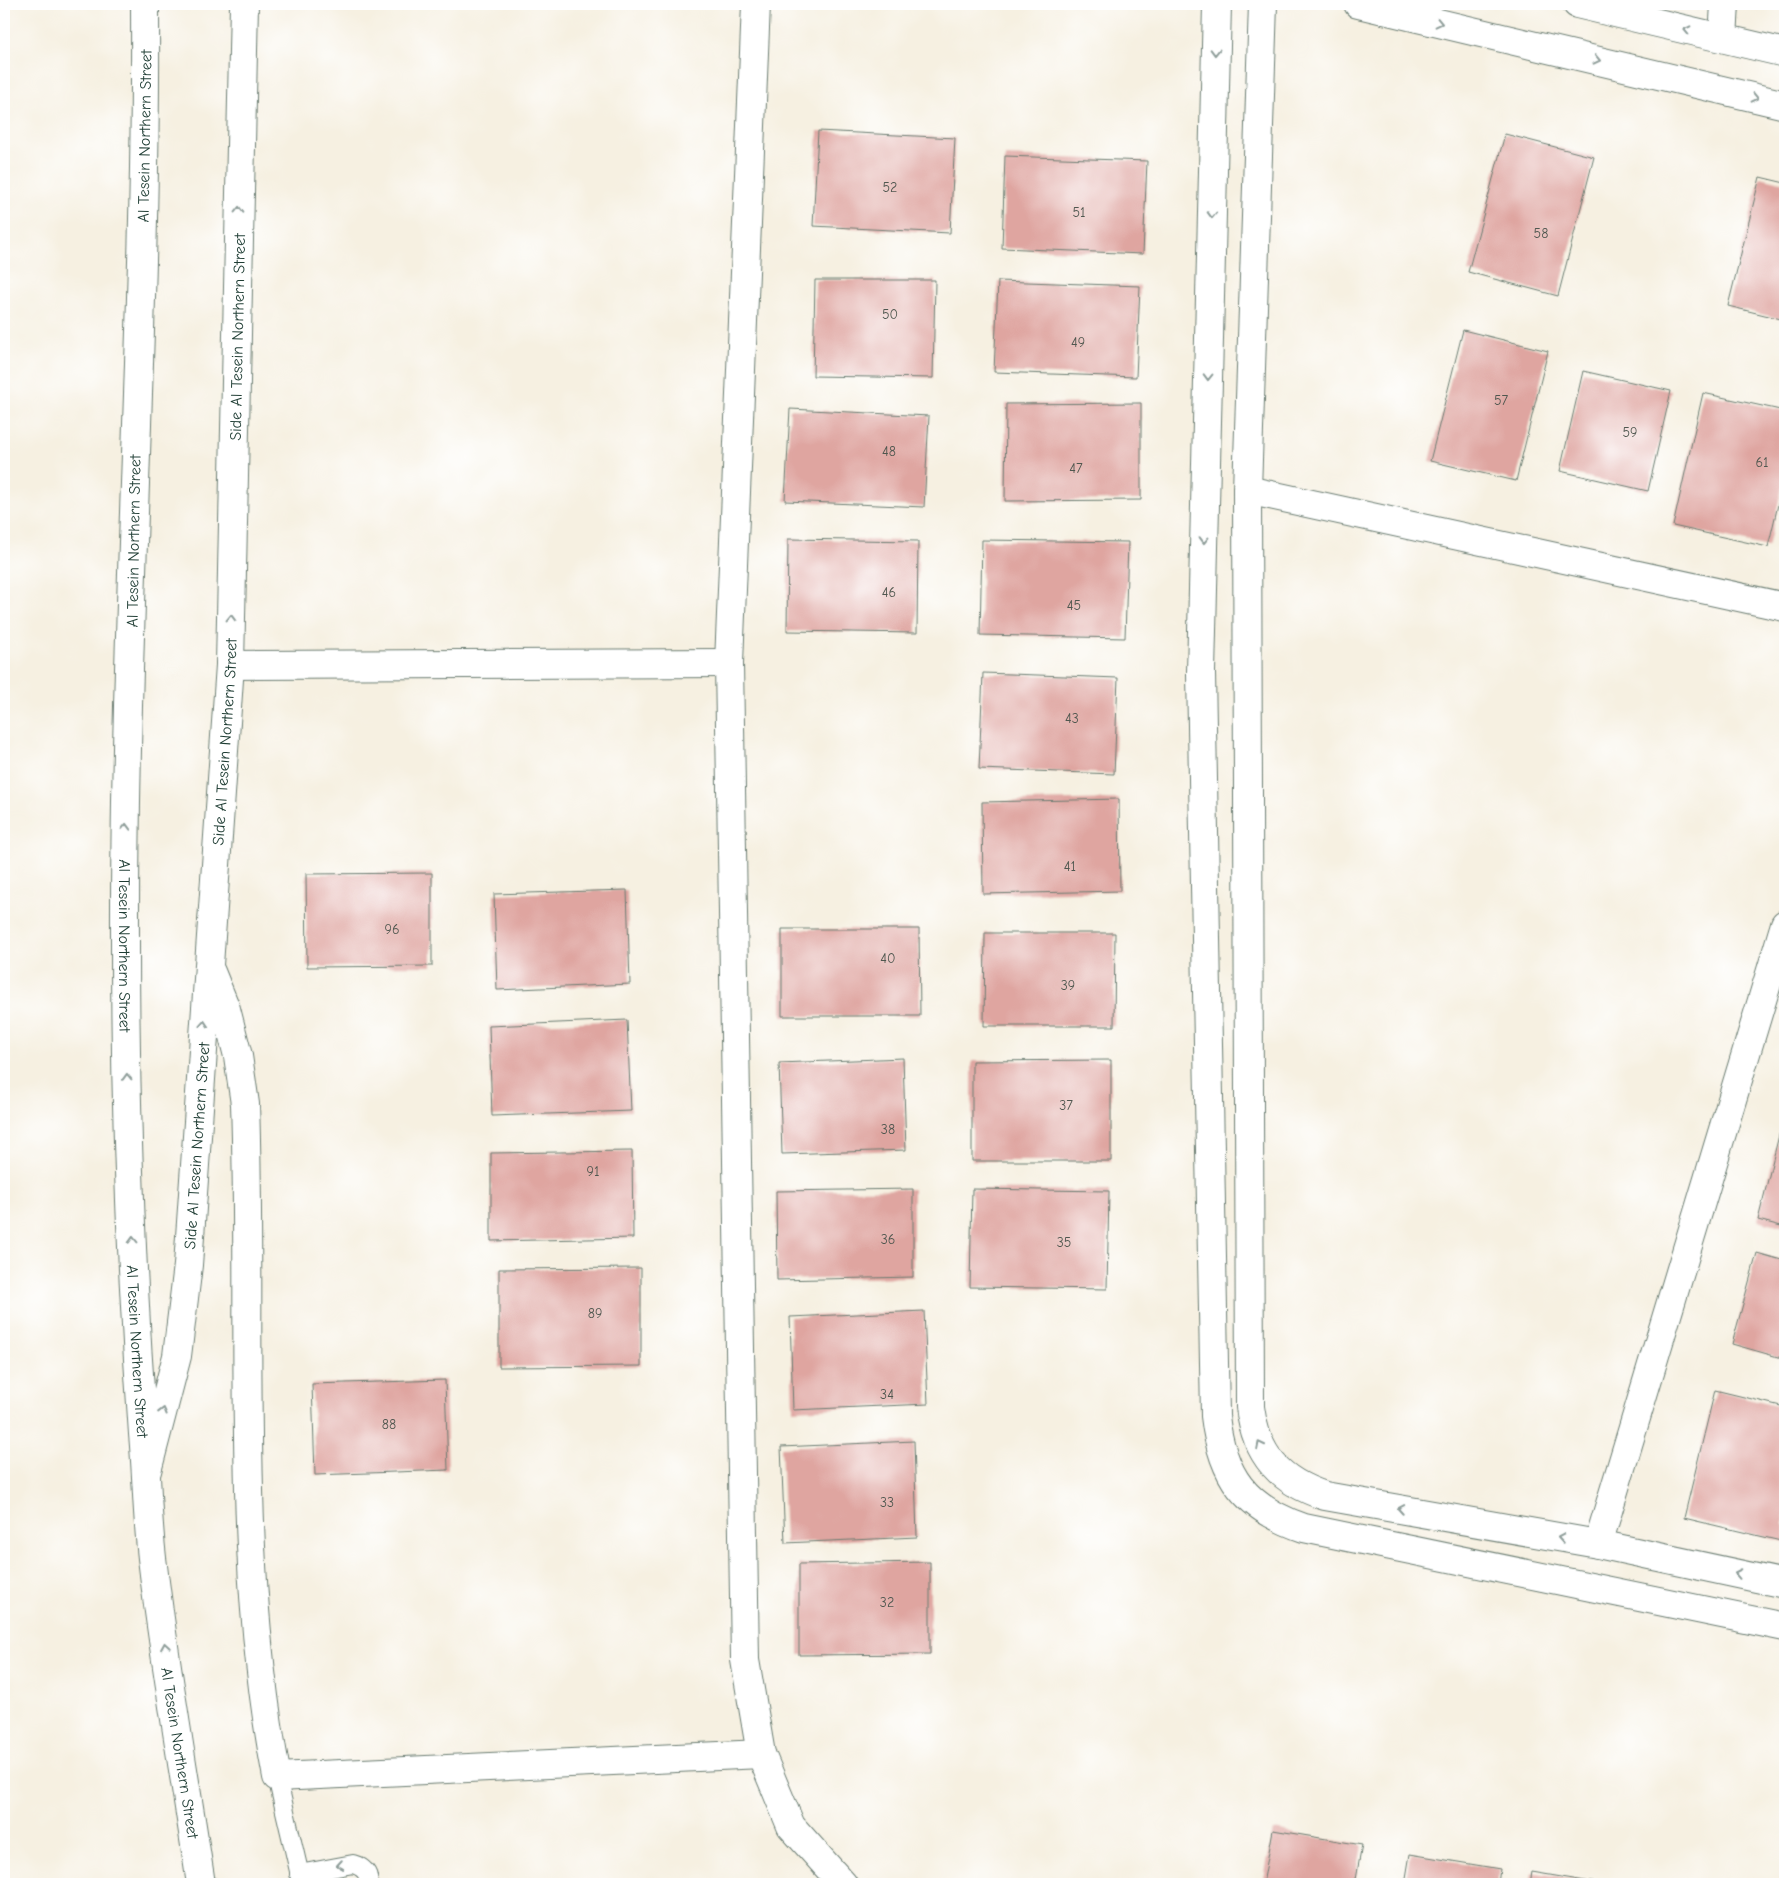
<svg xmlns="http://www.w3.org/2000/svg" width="1789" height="1888" viewBox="0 0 1789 1888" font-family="'Comic Neue',sans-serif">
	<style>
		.building { fill: #dfa5a0 }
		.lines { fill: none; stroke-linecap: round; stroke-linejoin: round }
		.lane-casing { stroke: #6a7c71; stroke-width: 20 }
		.street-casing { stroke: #6a7c71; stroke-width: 30 }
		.primary-casing { stroke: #6a7c71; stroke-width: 30 }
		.lane { stroke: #fff; stroke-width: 18 }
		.street { stroke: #fff; stroke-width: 28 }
		.primary { stroke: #fff; stroke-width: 28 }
		.oneway { stroke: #8f9e9a }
		.labels { text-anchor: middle; stroke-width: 4.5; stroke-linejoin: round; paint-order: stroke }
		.number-label { font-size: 14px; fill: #4f574f }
		.street-label { font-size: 16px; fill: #1f3d34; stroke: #fff }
	</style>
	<rect width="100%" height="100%" fill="#fff"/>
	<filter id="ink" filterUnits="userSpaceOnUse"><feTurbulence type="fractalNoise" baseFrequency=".02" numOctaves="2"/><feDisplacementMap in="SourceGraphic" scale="10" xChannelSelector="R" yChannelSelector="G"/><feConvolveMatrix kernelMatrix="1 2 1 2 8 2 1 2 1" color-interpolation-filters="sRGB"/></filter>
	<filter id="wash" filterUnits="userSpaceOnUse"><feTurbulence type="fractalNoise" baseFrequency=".0096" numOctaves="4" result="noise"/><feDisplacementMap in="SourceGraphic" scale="20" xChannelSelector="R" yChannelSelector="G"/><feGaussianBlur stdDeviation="1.12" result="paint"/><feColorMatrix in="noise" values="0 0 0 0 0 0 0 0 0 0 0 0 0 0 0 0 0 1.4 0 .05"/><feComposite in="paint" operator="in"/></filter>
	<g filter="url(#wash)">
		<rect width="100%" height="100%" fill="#f6f0e1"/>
		<g id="blocks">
			<!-- building -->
			<g class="building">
				<path d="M818,131l137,7 -5,95 -137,-7z"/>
				<path d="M1505,134l89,23 -36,139 -90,-24z"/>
				<path d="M1005,156l142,5 -4,93 -141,-6z"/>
				<path d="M1760,177l25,6v137l-57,-14z"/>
				<path d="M815,280h120l-2,98 -120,-2z"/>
				<path d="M998,281l142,5 -4,91 -142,-5z"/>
				<path d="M1463,330l85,21 -32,130 -86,-20z"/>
				<path d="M1583,371l88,20 -23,100 -88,-20z"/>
				<path d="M1703,393l82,18v64l-17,72 -95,-21z"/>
				<path d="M1141,403v97l-136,1 1,-97z"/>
				<path d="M790,409l139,7 -5,91 -139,-6z"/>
				<path d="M788,539l130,2 -1,92 -130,-2z"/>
				<path d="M982,540l146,2 -3,96 -145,-3z"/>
				<path d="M983,673l135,5 -4,96 -135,-5z"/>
				<path d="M1119,799l1,92 -137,3 -1,-92z"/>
				<path d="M432,873v93l-125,1 -1,-93z"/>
				<path d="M627,890l3,94 -133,6 -3,-96z"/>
				<path d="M782,929h137l1,87h-138z"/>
				<path d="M985,933h130l-1,93h-130z"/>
				<path d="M627,1020l4,91 -139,5 -3,-90z"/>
				<path d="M903,1058l3,92 -124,4 -3,-91z"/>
				<path d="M1111,1060v101h-139v-100z"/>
				<path d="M1781,1127l4,1v99l-27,-7z"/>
				<path d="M632,1151l1,87 -142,3v-88z"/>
				<path d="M913,1189v88l-136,3 -1,-89z"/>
				<path d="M972,1189l137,2 -2,98 -137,-2z"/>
				<path d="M1757,1253l28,8v98l-53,-15z"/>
				<path d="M641,1268v98l-142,1v-98z"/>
				<path d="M924,1311l4,93 -135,6 -3,-93z"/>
				<path d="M445,1380l3,90 -133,5 -3,-91z"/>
				<path d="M1715,1390l70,17v135l-101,-24z"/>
				<path d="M914,1441l3,96 -132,6 -4,-96z"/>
				<path d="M930,1562v92l-131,1v-91z"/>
				<path d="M1273,1830l89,15 -7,39h-92z"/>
				<path d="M1410,1854l90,15 -2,15h-93z"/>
				<path d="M1532,1872l65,11v1h-67z"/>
			</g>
		</g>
	</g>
	<g filter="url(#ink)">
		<use href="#blocks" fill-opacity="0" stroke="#6a7c71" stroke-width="1"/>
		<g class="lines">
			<defs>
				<g id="lane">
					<path d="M277,1777l25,107"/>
					<path d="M299,1874l54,-10c10,3 17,9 15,20"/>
				</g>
				<g id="street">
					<path d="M756,4l-27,659 16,997 16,94 30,72 52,58"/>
					<path d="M1217,4l-16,669 14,743c7,60 30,92 89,112l481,99"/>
					<path d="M1263,4l-16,486 3,917c6,48 29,74 75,89l273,48 187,40"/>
					<path d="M1358,4l427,101"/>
					<path d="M1577,4l208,49"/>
					<path d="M1723,38l2,-34"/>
					<path d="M1247,490l538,117"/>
					<path d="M230,665l499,-2"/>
					<path d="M211,972l15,37 12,47 7,48c8,224 -11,452 32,673l484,-23"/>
					<path id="s1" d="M147,1471l30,-115 11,-91 42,-600 14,-661"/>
					<path d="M1598,1544l187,-620"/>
				</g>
				<g id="primary">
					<path id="s2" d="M145,4c2,312 -21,625 -20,937 0,164 6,329 18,493 4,43 4,88 10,132 13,106 32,212 48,318"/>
				</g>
			</defs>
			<!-- lane casing -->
			<use href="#lane" class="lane-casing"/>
			<!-- street casing -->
			<use href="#street" class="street-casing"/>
			<!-- primary casing -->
			<use href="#primary" class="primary-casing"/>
			<!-- lane -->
			<use href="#lane" class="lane"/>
			<!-- street -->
			<use href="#street" class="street"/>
			<!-- primary -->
			<use href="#primary" class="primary"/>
		</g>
		<!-- one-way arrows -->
		<defs><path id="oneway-chevron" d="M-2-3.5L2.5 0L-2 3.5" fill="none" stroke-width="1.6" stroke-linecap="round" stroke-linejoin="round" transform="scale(1.25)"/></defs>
		<g class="oneway">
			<use href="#oneway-chevron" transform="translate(1439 23) rotate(13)"/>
			<use href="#oneway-chevron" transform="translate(1687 30) rotate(-167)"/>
			<use href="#oneway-chevron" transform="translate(1215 52) rotate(91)"/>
			<use href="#oneway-chevron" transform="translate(1597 60) rotate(13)"/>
			<use href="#oneway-chevron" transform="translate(1755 98) rotate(13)"/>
			<use href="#oneway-chevron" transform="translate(239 210) rotate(-89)"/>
			<use href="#oneway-chevron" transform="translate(1212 215) rotate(91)"/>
			<use href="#oneway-chevron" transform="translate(1208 377) rotate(91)"/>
			<use href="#oneway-chevron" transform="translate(1204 540) rotate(91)"/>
			<use href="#oneway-chevron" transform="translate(231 618) rotate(-89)"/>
			<use href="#oneway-chevron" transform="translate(126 827) rotate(-89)"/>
			<use href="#oneway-chevron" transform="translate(204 1024) rotate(-86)"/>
			<use href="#oneway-chevron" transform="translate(127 1077) rotate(-92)"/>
			<use href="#oneway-chevron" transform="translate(133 1240) rotate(-92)"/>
			<use href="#oneway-chevron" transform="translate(163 1411) rotate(-76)"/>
			<use href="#oneway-chevron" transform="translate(1260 1445) rotate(-117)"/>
			<use href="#oneway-chevron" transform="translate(1401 1509) rotate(-170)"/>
			<use href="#oneway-chevron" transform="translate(1561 1538) rotate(-170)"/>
			<use href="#oneway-chevron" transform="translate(1738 1574) rotate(-168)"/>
			<use href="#oneway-chevron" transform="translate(165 1646) rotate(-99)"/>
			<use href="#oneway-chevron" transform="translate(340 1865) rotate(171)"/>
		</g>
	</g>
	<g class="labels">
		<!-- number labels -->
		<g class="number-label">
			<text x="890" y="192">52</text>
			<text x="1079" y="217">51</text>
			<text x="1541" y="238">58</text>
			<text x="890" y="319">50</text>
			<text x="1078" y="347">49</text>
			<text x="1501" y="405">57</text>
			<text x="1630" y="437">59</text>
			<text x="889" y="456">48</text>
			<text x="1762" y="467">61</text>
			<text x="1076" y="473">47</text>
			<text x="889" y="597">46</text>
			<text x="1074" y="610">45</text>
			<text x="1072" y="723">43</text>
			<text x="1070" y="871">41</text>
			<text x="392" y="934">96</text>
			<text x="888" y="963">40</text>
			<text x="1068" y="990">39</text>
			<text x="1066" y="1110">37</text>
			<text x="888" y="1134">38</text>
			<text x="593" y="1176">91</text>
			<text x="888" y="1244">36</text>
			<text x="1064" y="1247">35</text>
			<text x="595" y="1318">89</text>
			<text x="887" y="1399">34</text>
			<text x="389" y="1429">88</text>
			<text x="887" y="1507">33</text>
			<text x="887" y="1607">32</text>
		</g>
		<!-- street labels -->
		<g class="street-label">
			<text transform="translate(144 136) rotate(-89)" y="6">Al Tesein Northern Street</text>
			<text dy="6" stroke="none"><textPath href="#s1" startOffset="1140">Side Al Tesein Northern Street</textPath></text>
			<text transform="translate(133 541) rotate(-89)" y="6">Al Tesein Northern Street</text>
			<text dy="6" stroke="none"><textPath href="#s1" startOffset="735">Side Al Tesein Northern Street</textPath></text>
			<text dy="6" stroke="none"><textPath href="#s2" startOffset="942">Al Tesein Northern Street</textPath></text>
			<text dy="6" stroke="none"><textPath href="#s1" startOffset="330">Side Al Tesein Northern Street</textPath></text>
			<text dy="6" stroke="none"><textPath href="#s2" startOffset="1348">Al Tesein Northern Street</textPath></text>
			<text dy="6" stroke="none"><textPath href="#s2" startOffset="1752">Al Tesein Northern Street</textPath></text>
		</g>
	</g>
	<!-- margin -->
	<rect width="1789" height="1888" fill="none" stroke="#fff" stroke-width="20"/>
</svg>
